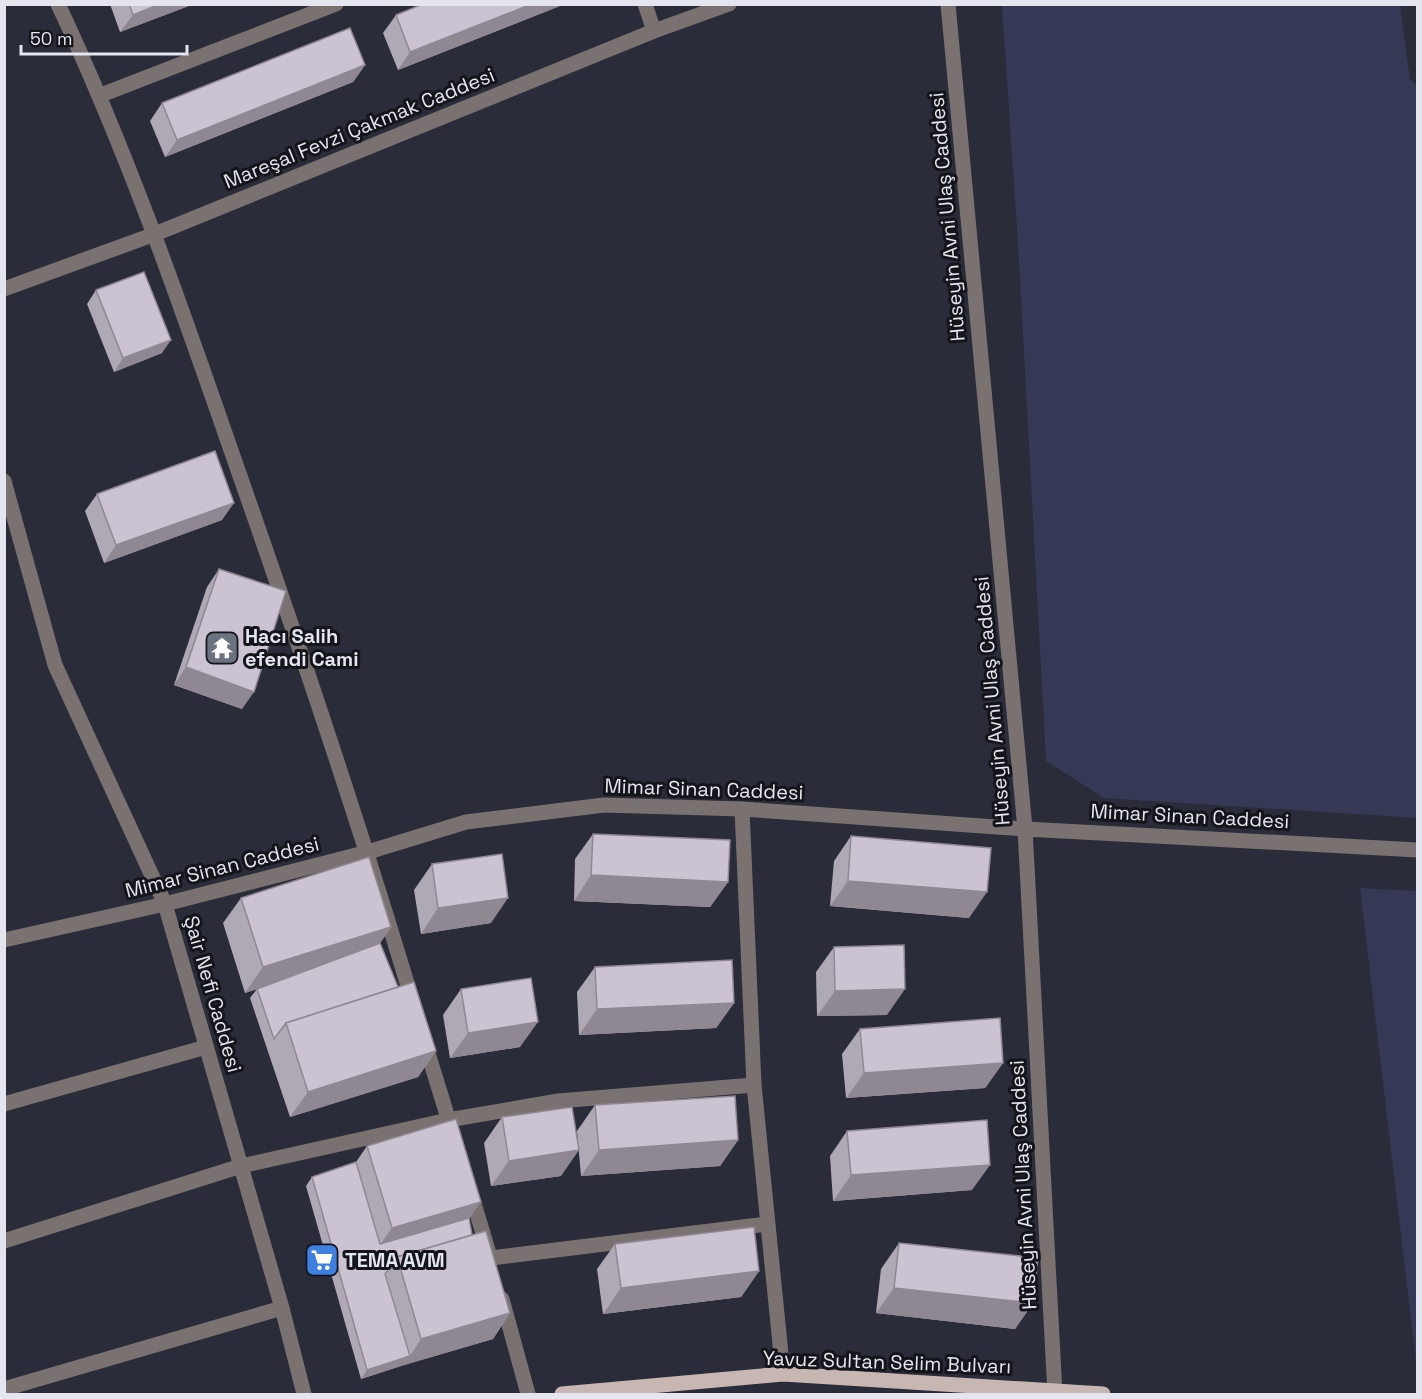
<svg xmlns="http://www.w3.org/2000/svg" width="1422" height="1399" viewBox="0 0 1422 1399" font-family="'Space Grotesk',sans-serif">
	<style>
		.green { fill: #353955 }
		.lines { fill: none; stroke-linecap: round; stroke-linejoin: round }
		.minor { stroke: #7a7270; stroke-width: 15 }
		.major { stroke: #c7b6b2; stroke-width: 15 }
		.wall { fill: #afa8b5 }
		.shaded-wall { fill: #8f8893 }
		.building { fill: #ccc3d2; stroke: #8f8893; stroke-width: 1.5 }
		.labels { text-anchor: middle; stroke-width: 6; stroke-linejoin: round; paint-order: stroke }
		.street-label { font-size: 20px; fill: #e4e5ee; stroke: #14151b }
		.poi-label { font-size: 20px; font-weight: bold; fill: #e4e5ee; stroke: #14151b; text-anchor: start }
	</style>
	<rect width="100%" height="100%" fill="#2a2c39"/>
	<!-- green -->
	<g class="green">
		<path d="M1002,5h398l10,74 8,7 -1,732 -313,-20 -58,-37 -27,-501z"/>
		<path d="M1360,888l57,3v479z"/>
	</g>
	<g class="lines">
		<!-- minor -->
		<g class="minor">
			<path d="M58,4c69,147 122,299 175,452 64,182 125,363 180,547"/>
			<path d="M645,4l9,27"/>
			<path d="M948,4l77,825 30,565"/>
			<path d="M101,95l235,-91"/>
			<path d="M4,289l151,-55 499,-203 75,-27"/>
			<path d="M4,481l51,184 110,239 117,404 22,86"/>
			<path d="M742,809l12,276 29,289"/>
			<path d="M4,940l161,-36 203,-52 98,-30 138,-17 138,4 283,20 393,21"/>
			<path d="M424,1040l31,101"/>
			<path d="M4,1104l202,-57"/>
			<path d="M470,1190l18,60"/>
			<path d="M4,1241l237,-75 207,-46 110,-19 196,-16"/>
			<path d="M491,1258l276,-34"/>
			<path d="M502,1299l26,95"/>
			<path d="M4,1389l278,-81"/>
		</g>
		<!-- major -->
		<path class="major" d="M562,1394l221,-20 320,20"/>
	</g>
	<!-- wall -->
	<g class="wall">
		<path d="M110,4h84l-74,28z"/>
		<path d="M565,4l-167,66 -15,-37 13,-18z"/>
		<path d="M365,65l-12,17 -188,75 -15,-36 12,-18z"/>
		<path d="M96,290l66,63 -48,19 -27,-68z"/>
		<path d="M97,494l125,26 -118,43 -19,-52z"/>
		<path d="M219,569l23,140 -68,-24 33,-98z"/>
		<path d="M593,834l135,48 -18,25 -136,-6 1,-42z"/>
		<path d="M851,836l118,82 -139,-12 4,-45z"/>
		<path d="M432,864l59,59 -70,11 -7,-44z"/>
		<path d="M241,898l150,29 -11,16 18,44 38,64 -18,26 -128,40 -40,-119 7,-9 6,-2 -18,6 -22,-70z"/>
		<path d="M834,947l53,68 -70,1 -1,-44z"/>
		<path d="M595,967l139,36 -18,25 -137,7 -2,-43z"/>
		<path d="M461,989l59,58 -70,11 -7,-43z"/>
		<path d="M860,1029l143,34 -18,25 -139,10 -4,-44z"/>
		<path d="M595,1105l143,35 -18,26 -139,10 -4,-45z"/>
		<path d="M502,1117l59,59 -70,10 -7,-43z"/>
		<path d="M847,1131l125,59 -139,11 -3,-45z"/>
		<path d="M367,1146l102,72 3,17 38,78 -17,26 -89,26 -43,14 -55,-193 6,-9 44,-15z"/>
		<path d="M899,1243l134,60 -18,26 -139,-16 5,-44z"/>
		<path d="M615,1244l144,27 -18,26 -138,17 -6,-45z"/>
	</g>
	<!-- shaded-wall -->
	<g class="shaded-wall">
		<path d="M160,4h34l-74,28 13,-17z"/>
		<path d="M532,4h33l-167,66 12,-18z"/>
		<path d="M365,65l-12,17 -188,75 12,-17z"/>
		<path d="M171,340l-9,13 -48,19 9,-14z"/>
		<path d="M234,503l-12,17 -118,43 12,-18z"/>
		<path d="M186,667l68,25 -12,17 -68,-24z"/>
		<path d="M591,875l137,7 -18,25 -136,-6z"/>
		<path d="M848,881l139,11 -18,26 -139,-12z"/>
		<path d="M508,898l-17,25 -70,11 17,-26z"/>
		<path d="M391,927l-17,25 -129,41 18,-26z"/>
		<path d="M905,989l-18,26 -70,1 18,-25z"/>
		<path d="M734,1003l-18,25 -137,7 18,-26z"/>
		<path d="M538,1022l-18,25 -70,11 18,-25z"/>
		<path d="M436,1051l-18,26 -128,40 18,-25z"/>
		<path d="M1003,1063l-18,25 -139,10 18,-25z"/>
		<path d="M738,1140l-18,26 -139,10 18,-26z"/>
		<path d="M579,1150l-18,26 -70,10 18,-25z"/>
		<path d="M990,1165l-18,25 -139,11 18,-26z"/>
		<path d="M481,1202l-18,25 -89,26 18,-25z"/>
		<path d="M759,1271l-18,26 -138,17 18,-26z"/>
		<path d="M894,1288l139,15 -18,26 -139,-16z"/>
		<path d="M510,1313l-17,26 -89,26 -43,14 6,-9 43,-14 11,-17z"/>
	</g>
	<!-- building -->
	<g class="building">
		<path d="M129,4h31l-27,11z"/>
		<path d="M423,4h109l-122,48 -14,-37z"/>
		<path d="M350,28l15,37 -188,75 -15,-37z"/>
		<path d="M144,272l27,68 -48,18 -27,-68z"/>
		<path d="M215,451l19,52 -118,42 -19,-51z"/>
		<path d="M219,569l67,22 -32,101 -68,-25z"/>
		<path d="M593,834l137,6 -2,42 -137,-7z"/>
		<path d="M851,836l140,12 -4,44 -139,-11z"/>
		<path d="M502,854l6,44 -70,10 -6,-44z"/>
		<path d="M369,857l22,70 -128,40 -22,-69z"/>
		<path d="M380,943l18,44 -112,36 -12,16 -17,-50z"/>
		<path d="M904,945l1,44 -70,2 -1,-44z"/>
		<path d="M732,960l2,43 -137,6 -2,-42z"/>
		<path d="M531,978l7,44 -70,11 -7,-44z"/>
		<path d="M414,982l22,69 -128,41 -22,-69z"/>
		<path d="M1000,1018l3,45 -139,10 -4,-44z"/>
		<path d="M735,1096l3,44 -139,10 -4,-45z"/>
		<path d="M572,1107l7,43 -70,11 -7,-44z"/>
		<path d="M456,1119l25,83 -89,26 -25,-82z"/>
		<path d="M987,1120l3,45 -139,10 -4,-44z"/>
		<path d="M356,1162l24,82 89,-26 3,17 -75,22 -12,17 25,82 -43,14 -55,-193z"/>
		<path d="M754,1227l5,44 -138,17 -6,-44z"/>
		<path d="M486,1231l24,82 -89,26 -24,-82z"/>
		<path d="M899,1243l139,15 -5,45 -139,-15z"/>
	</g>
	<!-- icons -->
	<defs>
		<symbol id="temple-square" viewBox="-11 -11 22 22"><rect x="-9" y="-9" width="18" height="18" rx="4" fill="#6b7280" stroke="#14151b"/><path d="M0-6L5-2H3V0L6.5 2.5H4V6H1.5V3h-3V6H-4V2.5H-6.5L-3 0V-2H-5Z" fill="#fff"/></symbol>
		<symbol id="supermarket-square" viewBox="-11 -11 22 22"><rect x="-9" y="-9" width="18" height="18" rx="4" fill="#3f7fe0" stroke="#14151b"/><path d="M-6-5.5h2.5l.6 2H6L4.5 2H-2.5L-4.4-4H-6ZM-1.5 3.2a1.3 1.3 0 1 0 .1 0ZM3 3.2a1.3 1.3 0 1 0 .1 0Z" fill="#fff"/></symbol>
	</defs>
	<g fill-rule="evenodd">
		<use href="#temple-square" x="203" y="629" width="38" height="38"/>
		<use href="#supermarket-square" x="303" y="1241" width="38" height="38"/>
	</g>
	<g class="labels">
		<!-- street labels -->
		<g class="street-label">
			<text transform="translate(359 128) rotate(-22)" y="7">Mareşal Fevzi Çakmak Caddesi</text>
			<text transform="translate(947 217) rotate(-95)" y="7">Hüseyin Avni Ulaş Caddesi</text>
			<text transform="translate(992 701) rotate(-95)" y="7">Hüseyin Avni Ulaş Caddesi</text>
			<text transform="translate(704 789) rotate(2)" y="7">Mimar Sinan Caddesi</text>
			<text transform="translate(1190 816) rotate(3)" y="7">Mimar Sinan Caddesi</text>
			<text transform="translate(222 867) rotate(-14)" y="7">Mimar Sinan Caddesi</text>
			<text transform="translate(213 994) rotate(74)" y="7">Şair Nefi Caddesi</text>
			<text transform="translate(1023 1185) rotate(-93)" y="7">Hüseyin Avni Ulaş Caddesi</text>
			<text transform="translate(887 1362) rotate(2)" y="7">Yavuz Sultan Selim Bulvarı</text>
		</g>
		<!-- poi labels -->
		<g class="poi-label">
			<text x="245" y="643">Hacı Salih<tspan x="245" dy="23">efendi Cami</tspan></text>
			<text x="345" y="1267">TEMA AVM</text>
		</g>
	</g>
	<!-- border -->
	<rect width="1422" height="1399" fill="none" stroke="#e4e5ee" stroke-width="12"/>
	<!-- scale -->
	<path d="M21 45v9h166v-9" fill="none" stroke="#e4e5ee" stroke-width="3"/>
	<text x="30" y="45" font-size="18" fill="#e4e5ee" stroke="#14151b" stroke-width="4.5" paint-order="stroke">50 m</text>
</svg>
